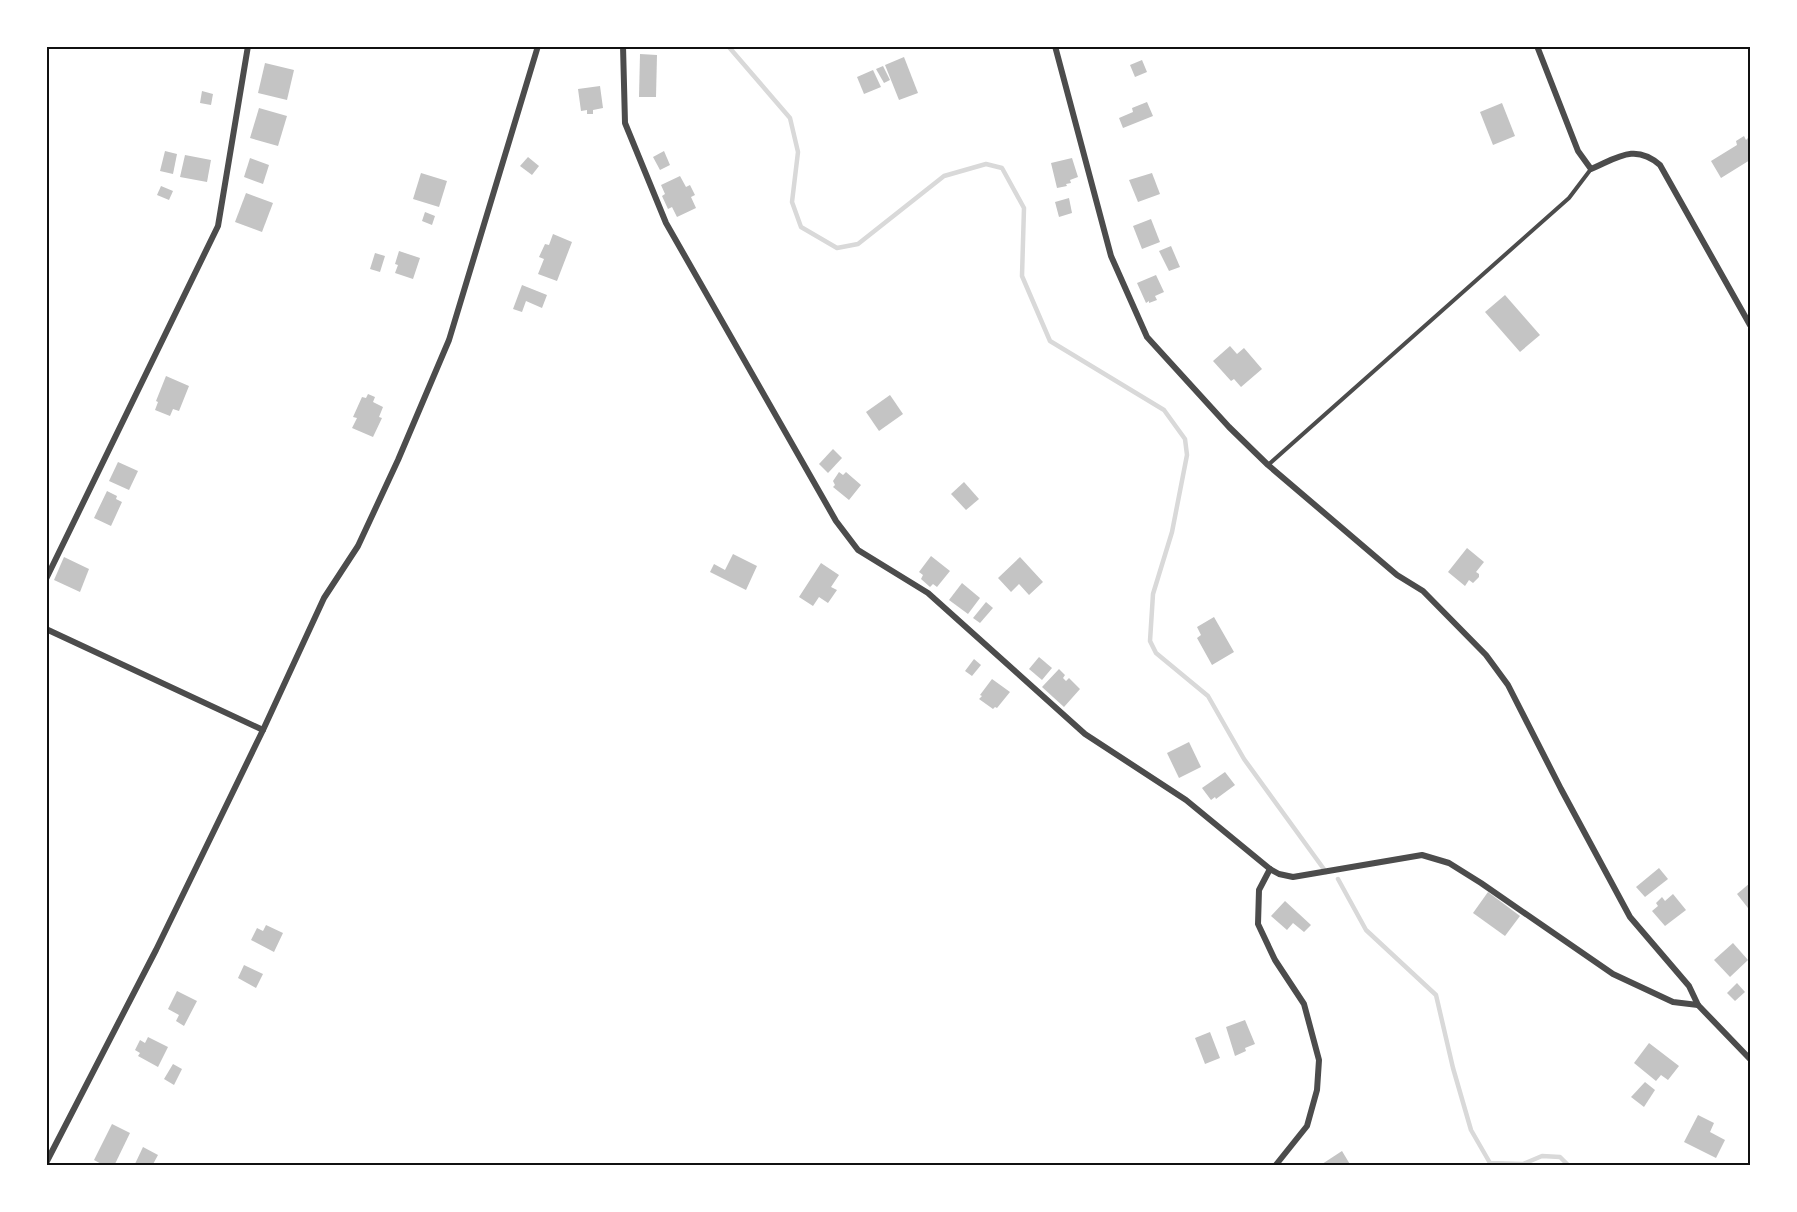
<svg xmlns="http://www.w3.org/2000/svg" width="1797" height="1212" viewBox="0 0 1797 1212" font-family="'Fira Sans Condensed',sans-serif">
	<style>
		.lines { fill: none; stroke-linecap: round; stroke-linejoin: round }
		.stream { stroke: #d9d9d9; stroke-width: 4.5 }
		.building { fill: #c4c4c4 }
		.service { stroke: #4c4c4c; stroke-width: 4 }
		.minor { stroke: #4c4c4c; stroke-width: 6 }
		.neatline { fill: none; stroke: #111; stroke-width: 2 }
	</style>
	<rect width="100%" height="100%" fill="#fff"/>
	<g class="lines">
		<!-- stream -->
		<g class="stream">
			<path d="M728,46l62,72 8,34 -6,50 9,25 36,21 21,-4 86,-68 42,-12 16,4 22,40 -2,68 28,65 114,69 21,29 2,16 -15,77 -19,62 -3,47 6,12 52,43 36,63 82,113"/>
			<path d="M1338,879l28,51 70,65 17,73 18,62 19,33 33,1 19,-8 18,1 9,9"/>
		</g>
	</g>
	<!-- building -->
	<g class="building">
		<path d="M640,54l17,1 -1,42h-17z"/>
		<path d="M904,57l14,36 -19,7 -14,-35z"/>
		<path d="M1142,60l5,12 -12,5 -5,-12z"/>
		<path d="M265,63l29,7 -7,30 -29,-7z"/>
		<path d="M883,66l7,14 -6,3 -8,-14z"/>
		<path d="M873,70l8,17 -17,7 -7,-17z"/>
		<path d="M600,86l3,22 -10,2v4h-6v-4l-6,1 -3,-22z"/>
		<path d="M202,91l11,3 -2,11 -11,-2z"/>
		<path d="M1147,102l6,14 -30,12 -4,-10 14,-6 -1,-4z"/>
		<path d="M1502,103l13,33 -22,9 -13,-33z"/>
		<path d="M259,108l28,8 -9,30 -28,-8z"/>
		<path d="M1744,136l2,4 2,-2 2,5v17l-29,18 -10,-17 26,-16 -1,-4z"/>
		<path d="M165,151l12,3 -4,20 -13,-3z"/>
		<path d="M664,151l6,14 -10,5 -7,-13z"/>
		<path d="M185,155l26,5 -4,22 -27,-5z"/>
		<path d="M528,157l11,9 -7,9 -12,-9z"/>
		<path d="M250,158l19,7 -6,19 -19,-7z"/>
		<path d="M1072,158l6,19 -8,3 1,3 -5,1 1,2 -10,2 -6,-25z"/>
		<path d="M421,173l26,8 -8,26 -26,-8z"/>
		<path d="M1152,173l8,21 -22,8 -9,-22z"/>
		<path d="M680,176l6,11 4,-2 5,10 -4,2 5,11 -19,9 -5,-10 -4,2 -6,-13 3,-2 -4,-9z"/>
		<path d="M161,186l12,5 -4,9 -12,-5z"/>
		<path d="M246,193l27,10 -11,29 -27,-10z"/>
		<path d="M1069,198l3,15 -13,4 -4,-15z"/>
		<path d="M425,212l10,4 -3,9 -10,-4z"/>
		<path d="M1151,219l9,23 -18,7 -9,-23z"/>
		<path d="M553,234l19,8 -15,39 -19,-7 6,-15 -5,-2 6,-13 4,1z"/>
		<path d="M1171,246l9,21 -11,4 -10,-20z"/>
		<path d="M399,251l21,7 -7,21 -18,-6 3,-8 -3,-1z"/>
		<path d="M375,253l10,3 -5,16 -10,-3z"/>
		<path d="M1156,275l8,17 -9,4 2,4 -8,3v-2l-3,2 -9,-20z"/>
		<path d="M522,285l25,10 -5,13 -16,-7 -4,11 -9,-3z"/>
		<path d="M1505,295l35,40 -20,17 -35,-40z"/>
		<path d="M1230,346l7,8 7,-6 18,21 -21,18 -7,-8 -3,2 -18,-20z"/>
		<path d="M166,376l23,10 -10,25 -6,-2 -3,7 -15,-6 3,-8 -2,-1z"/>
		<path d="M368,394l7,3 -2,5 10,5 -4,10 3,1 -9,19 -21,-9 5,-10 -4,-1 9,-20 4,1z"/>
		<path d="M890,395l13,19 -24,17 -13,-19z"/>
		<path d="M833,449l9,9 -14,15 -9,-9z"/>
		<path d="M118,462l20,9 -9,19 -20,-9z"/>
		<path d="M839,472l4,3 3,-3 15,13 -12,15 -16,-13 2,-2 -2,-4z"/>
		<path d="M964,482l15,17 -13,11 -15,-16z"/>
		<path d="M107,491l10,5 -1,3 6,3 -11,24 -17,-8z"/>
		<path d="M1467,548l17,14 -8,10 3,2v3l-6,6 -4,-3 -4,6 -17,-14z"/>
		<path d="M733,554l24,12 -11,24 -36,-18 4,-8 11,6z"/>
		<path d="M931,556l19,15 -13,16 -4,-3 -3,3 -9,-8 2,-4 -4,-3z"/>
		<path d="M64,557l25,12 -9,23 -26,-12z"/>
		<path d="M1020,557l23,25 -14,13 -10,-11 -8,8 -13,-14z"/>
		<path d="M821,563l18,12 -8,12 6,3 -9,13 -9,-6 -6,9 -14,-9z"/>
		<path d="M962,583l18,15 -12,16 -19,-14z"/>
		<path d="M986,602l7,6 -13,15 -7,-5z"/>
		<path d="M1214,617l20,35 -22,13 -15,-27 4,-3 -4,-8z"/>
		<path d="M1039,657l13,11 -10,12 -13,-11z"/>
		<path d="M974,659l7,6 -9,11 -7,-5z"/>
		<path d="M1059,669l6,6 -2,3 3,3 3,-3 11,11 -16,18 -22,-20z"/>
		<path d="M992,679l18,13 -13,16 -2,-1 -2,2 -14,-10 3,-3 -2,-1z"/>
		<path d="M1189,742l12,25 -22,11 -12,-25z"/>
		<path d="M1225,772l10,13 -19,14 -1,-2 -4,3 -9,-12z"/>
		<path d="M1659,868l9,11 -23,18 -9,-10z"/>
		<path d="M1750,883v23l-2,2 -11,-14z"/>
		<path d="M1488,892l32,24 -15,20 -32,-23z"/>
		<path d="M1673,894l13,16 -21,16 -13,-15 6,-5 -2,-3 6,-6 3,4z"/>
		<path d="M1285,901l26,24 -7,7 -11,-9 -6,7 -16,-14z"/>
		<path d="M266,925l17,8 -9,19 -23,-12 6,-12 6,3z"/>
		<path d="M1733,943l15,17 -18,17 -16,-17z"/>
		<path d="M244,965l19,9 -7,14 -18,-10z"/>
		<path d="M1737,983l8,9 -10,9 -8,-8z"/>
		<path d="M177,991l20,10 -13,25 -8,-5 3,-6 -11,-6z"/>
		<path d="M1245,1020l10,24 -10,4 1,3 -11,5 -9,-29z"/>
		<path d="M1210,1032l10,26 -15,6 -10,-26z"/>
		<path d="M148,1037l20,10 -10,20 -20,-11 2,-3 -5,-3 5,-10 5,3z"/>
		<path d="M1649,1043l30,23 -11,14 -7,-5 -5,6 -22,-18z"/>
		<path d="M173,1064l9,5 -8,16 -10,-6z"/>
		<path d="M1645,1082l10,8 -11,17 -13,-10z"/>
		<path d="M1698,1115l16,8 -4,9 15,8 -9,18 -32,-16z"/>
		<path d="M112,1124l18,9 -16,33h-9l-11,-6z"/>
		<path d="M143,1147l15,8 -6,11h-18z"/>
		<path d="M1342,1151l9,15h-32z"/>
	</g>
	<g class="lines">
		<!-- service -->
		<path class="service" d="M1268,465l301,-267 22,-29"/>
		<!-- minor -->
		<g class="minor">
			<path d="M623,46l2,77 41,100 170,298 22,29 70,43 157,141 101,66 84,69 9,5 14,3 129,-22 27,8 32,20 132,91 60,28 25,3 52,54"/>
			<path d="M1055,46l56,210 36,81 82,90 39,38 129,110 26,16 63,64 22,30 53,104 69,128 59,69 9,19"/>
			<path d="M1537,46l41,105 13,18c26,-11 44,-26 69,-4l90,160"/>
			<path d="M46,579l172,-353 30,-180"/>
			<path d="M46,629l217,101"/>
			<path d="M1270,869l-11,21 -1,34 17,36 29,44 15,56 -2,30 -10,36 -32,40"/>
			<path d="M46,1163l110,-213 107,-220 61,-132 34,-52 40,-86 51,-120 89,-294"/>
		</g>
	</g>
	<!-- border -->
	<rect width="1797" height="1212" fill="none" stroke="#ffffff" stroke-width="96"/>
	<rect x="48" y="48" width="1701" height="1116" class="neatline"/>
</svg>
